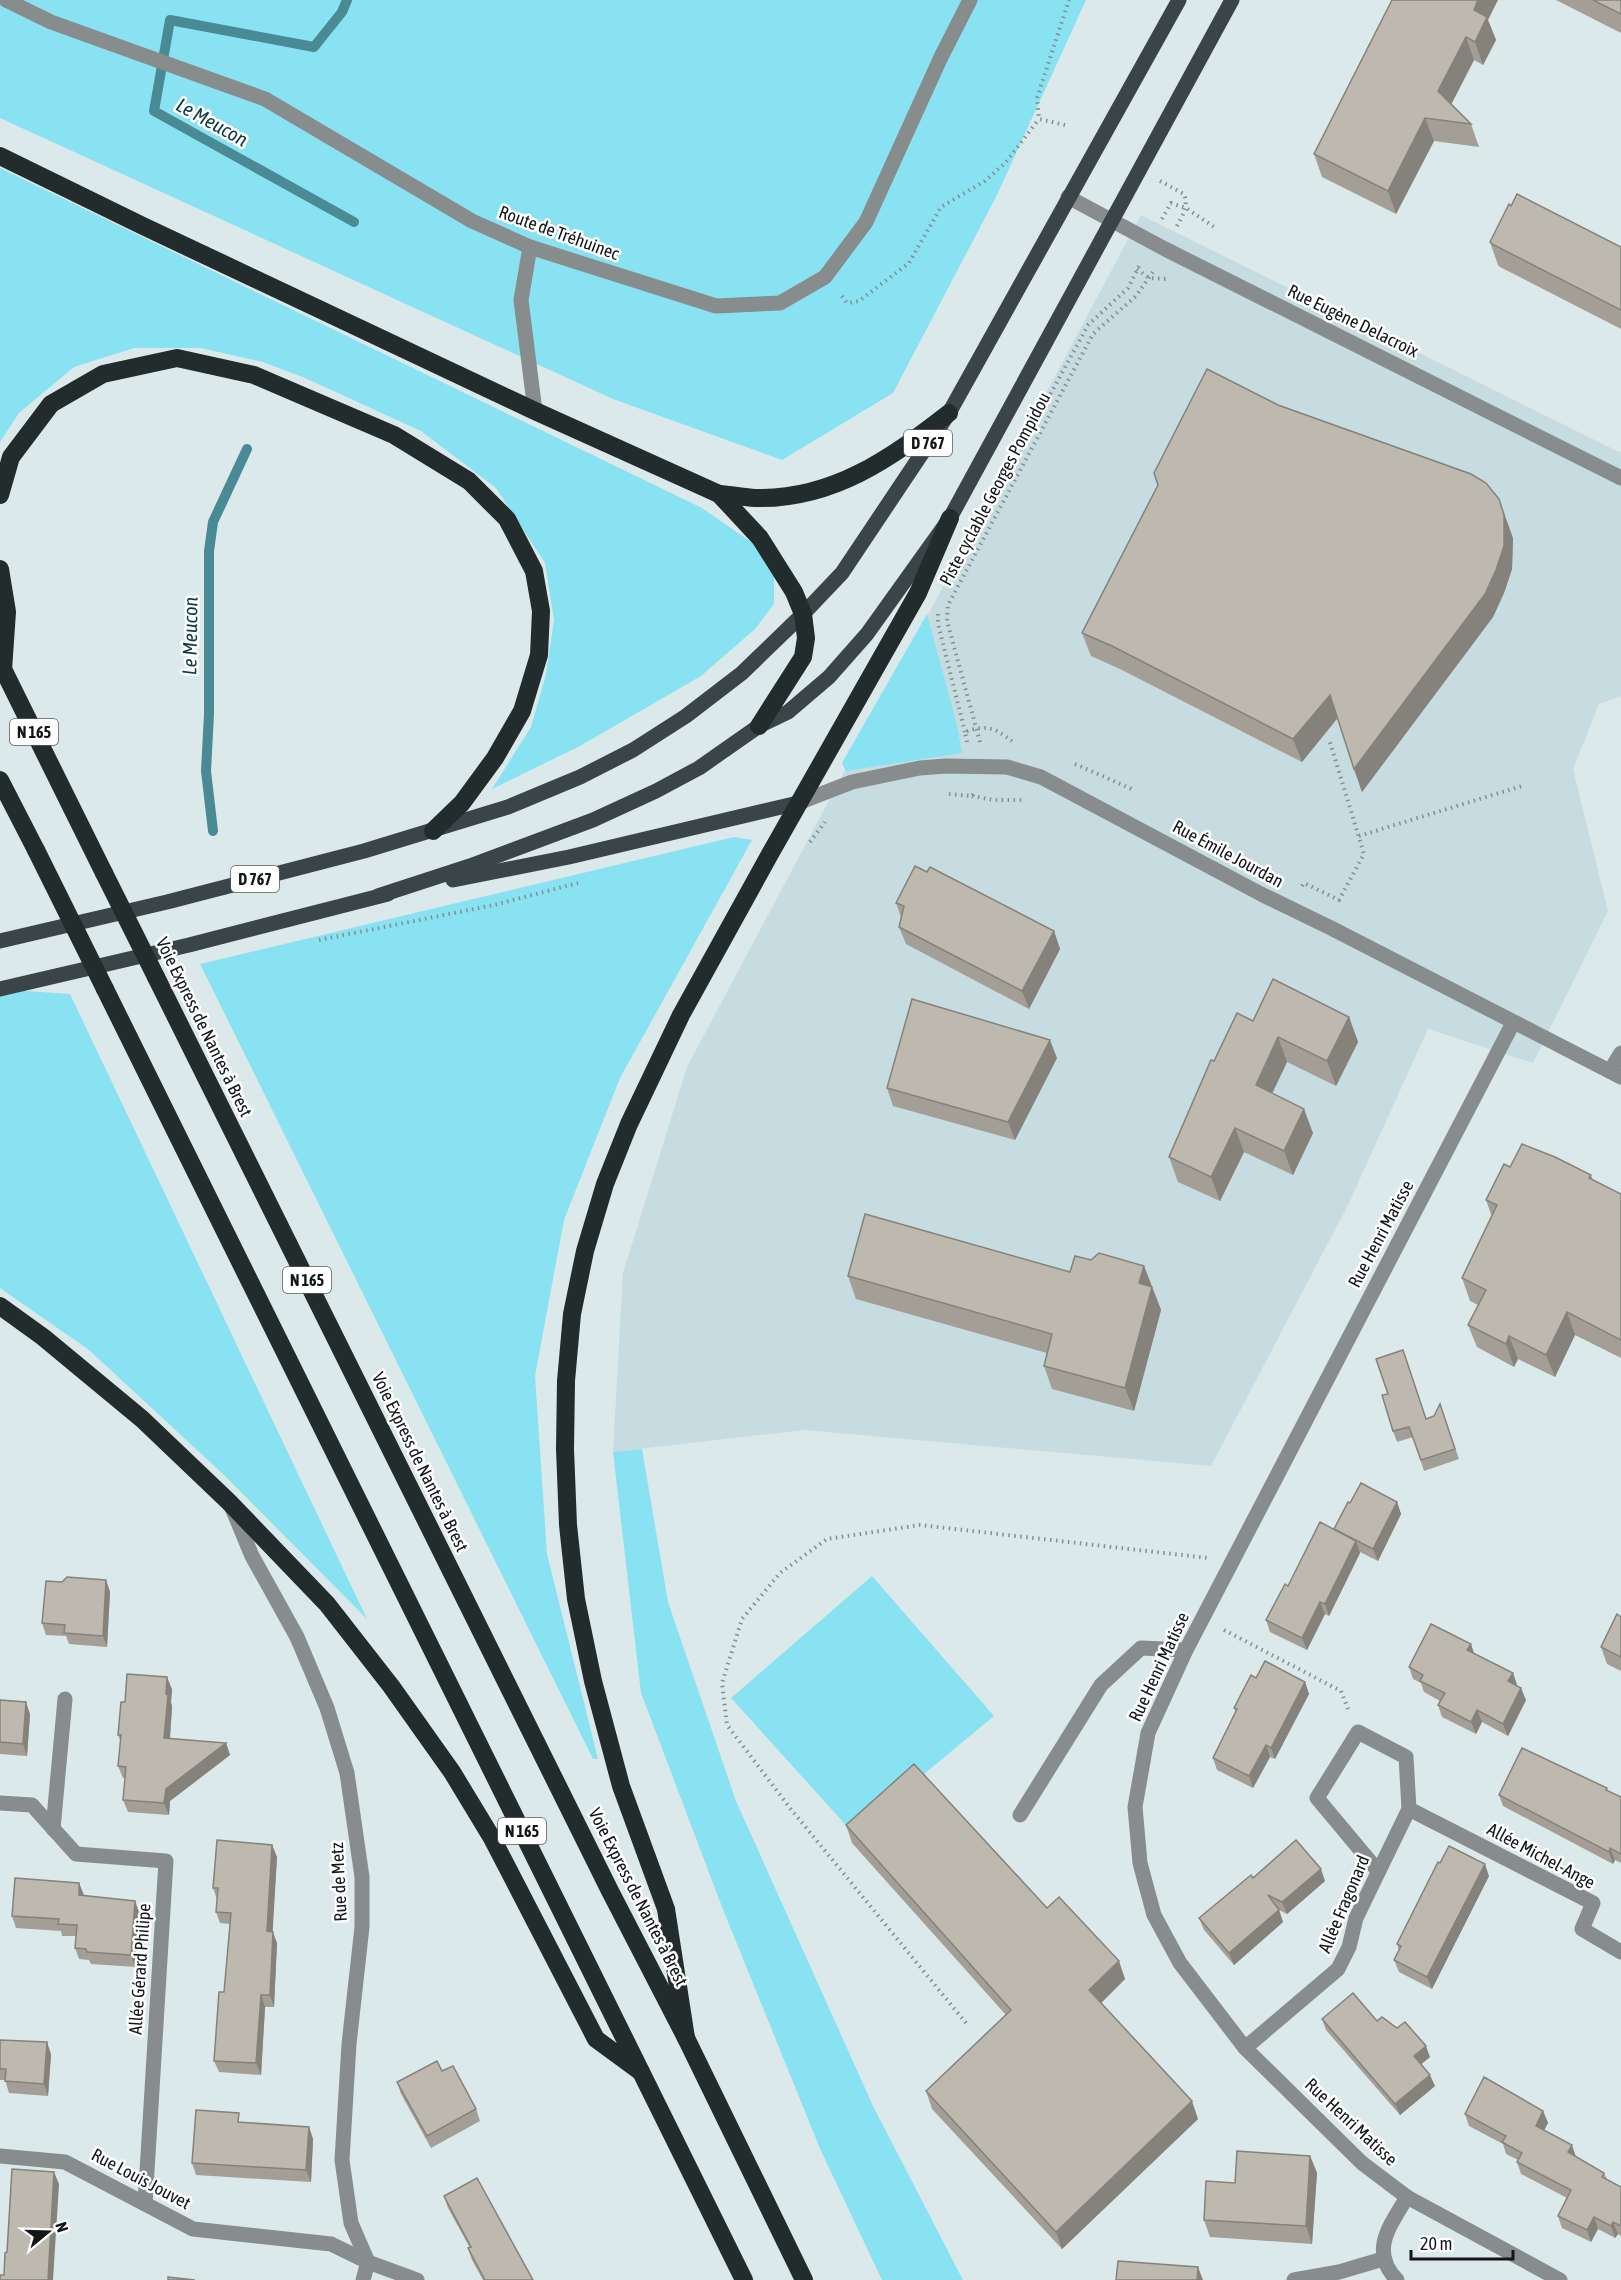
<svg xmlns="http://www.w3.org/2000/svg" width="1621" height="2280" viewBox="0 0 1621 2280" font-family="'Asap Condensed',sans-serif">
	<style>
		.built { fill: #c6dce0 }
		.green { fill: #89e2f2 }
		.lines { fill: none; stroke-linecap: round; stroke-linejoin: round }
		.stream { stroke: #498a95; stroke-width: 10 }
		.path { stroke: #858e90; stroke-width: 4; stroke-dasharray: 1.5 4.5; stroke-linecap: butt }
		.lane { stroke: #878c8d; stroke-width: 15 }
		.street { stroke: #878c8d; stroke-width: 15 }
		.primary { stroke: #3b4446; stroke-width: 15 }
		.highway { stroke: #222c2d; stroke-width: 18 }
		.highway-bridge { stroke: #222c2d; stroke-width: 18 }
		.wall { fill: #a39f96 }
		.shaded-wall { fill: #84827a }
		.building { fill: #bdb9af; stroke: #84827a; stroke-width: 1.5 }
		.labels { text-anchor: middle; stroke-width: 5; stroke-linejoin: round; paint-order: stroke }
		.shield { fill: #fff; stroke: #595c5d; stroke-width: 1.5 }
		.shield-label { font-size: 16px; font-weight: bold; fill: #121617 }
		.street-label { font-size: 18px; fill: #121617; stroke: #fff }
		.water-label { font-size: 20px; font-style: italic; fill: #0d3940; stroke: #fff }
	</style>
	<rect width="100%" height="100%" fill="#dce9eb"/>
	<!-- built -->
	<path class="built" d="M1141,215l480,238v243l-22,8 -26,65 35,142 -75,152 -105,-34 -80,176 -137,261 -407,-36 -191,22 10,-179 64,-206z"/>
	<!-- green -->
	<g class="green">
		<path d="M0,0h1086l-89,195 -104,198 -111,67 -169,-61 -613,-281z"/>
		<path d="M0,168l702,340 52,36 20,33v27l-19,25 -54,47 -121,70 -88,43 39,-62 15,-53 8,-54 -9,-57 -49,-75 -75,-57 -116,-53 -42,-16 -62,-14h-67l-60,19 -55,46 -19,29z"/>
		<path d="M927,614l30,111 5,28 -116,18 -4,-8z"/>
		<path d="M734,837l18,3 -132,238 -56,142 -29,156 12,178 51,205h-5l-393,-795z"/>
		<path d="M13,990l57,4 297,625 -144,-145 -134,-124 -89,-62v-294z"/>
		<path d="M642,1449l26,153 68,199 137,305 90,174h-81l-61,-129 -99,-244 -81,-214 -28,-241z"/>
		<path d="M872,1576l122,140 -141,117 -122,-135z"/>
	</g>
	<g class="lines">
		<!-- stream -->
		<g class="stream">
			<path d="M347,0l-5,12 -28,35 -144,-27 -16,91 200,111"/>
			<path d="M213,831l-7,-60 3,-57v-163l4,-29 34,-73"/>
		</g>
		<!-- path -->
		<g class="path">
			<path d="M1065,125l-26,-6 -2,-21 32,-98"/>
			<path d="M1160,181l24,13c5,13 -2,22 -8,34"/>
			<path d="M1162,219l9,-16 15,5 28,19"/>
			<path d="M1137,269l12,9 18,1"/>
			<path d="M842,296l5,7 12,-2 50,-38 32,-56 44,-26 21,-19 33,-43"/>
			<path d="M976,531l112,-206 40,-37 12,-24"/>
			<path d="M938,614v10l27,108"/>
			<path d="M967,742l-2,-10c23,-8 29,-4 47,9"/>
			<path d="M980,742l-33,-121 1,-16 145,-271 43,-38 19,-27"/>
			<path d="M1075,764l59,26"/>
			<path d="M949,794l23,2 3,-4"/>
			<path d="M972,796l22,4h31"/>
			<path d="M1359,836l163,-50"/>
			<path d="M810,842l15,-20"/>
			<path d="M1302,886l2,-3 35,17 25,-46 -35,-115"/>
			<path d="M319,940l175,-35 84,-22"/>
			<path d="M1224,1630l117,61 7,18"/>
			<path d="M966,2023l-176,-215 -63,-83 -5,-42 20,-64 38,-46 47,-34 93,-14 288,33"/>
		</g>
		<!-- lane -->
		<path class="lane" d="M1020,1815l81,-130 40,-37 45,2"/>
		<!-- street -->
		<g class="street">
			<path d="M6,0l45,22 214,77 207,122 58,26 186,59 64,-3 45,-26 41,-55 75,-165 29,-57"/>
			<path d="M1068,197l97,52 456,229"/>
			<path d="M530,247l-9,53 14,111"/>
			<path d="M798,803l54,-21 68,-14 26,-2 61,1 34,10 220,117 70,34 290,149"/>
			<path d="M1513,1023l-327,627 -38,83 -13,74 5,56 14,52 26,48 65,85 117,115 45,34 153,83"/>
			<path d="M1610,1071l11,-18"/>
			<path d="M232,1508l20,48 45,81 30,71 20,65 15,104v50l-13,117 -7,116 9,63 17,39 -5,18"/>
			<path d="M0,1803l32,2 44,49 90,7 -21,343"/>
			<path d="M1409,1809l184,94 -11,26 39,23"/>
			<path d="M53,1829l12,-130"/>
			<path d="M1245,2048l93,-79 11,-22 7,-29 53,-109 -3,-52 -48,-25 -41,66 61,73"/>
			<path d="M0,2156l65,6 128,67 138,15 37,18 49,18"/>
			<path d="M1294,2280l45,-8 44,-13"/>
			<path d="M1397,2280c-28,-29 -7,-54 10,-83"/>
		</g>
		<!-- primary -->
		<g class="primary">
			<path d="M453,880l116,-23 229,-54"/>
			<path d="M378,896l92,-30 123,-46 63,-29 43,-23 60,-42 29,-14 41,-35 38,-43 83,-116 282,-518"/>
			<path d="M0,941l167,-39 197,-51 144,-44 72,-30 53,-27 53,-34 56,-43 61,-59 39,-41 107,-160 230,-413"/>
			<path d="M0,989l189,-44 199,-51"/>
		</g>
		<!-- highway -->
		<g class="highway">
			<path d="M0,156l143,70 392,185 184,83 41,44 34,54 9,22 3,24 -3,19 -44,69"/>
			<path d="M719,494c12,1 24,3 36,4 78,2 136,-40 194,-85"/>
			<path d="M0,495l11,-38 40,-53 52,-30 74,-16 77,17 140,60 75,46 38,38 27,52 7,40 -2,44 -17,56 -27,47 -33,45 -29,28"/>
			<path d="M0,569l7,43 -4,58"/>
			<path d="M0,663l104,210"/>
			<path d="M0,780l36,70"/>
			<path d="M156,977l454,914 76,147 118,242"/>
			<path d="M105,989l639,1291"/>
			<path d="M0,1306l43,31 99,82 87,83 98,102 64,82 61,86 40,66 104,201 45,33"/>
			<path d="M686,2038l-20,-129 -45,-123 -28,-105 -17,-82 -8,-74 -3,-76 1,-68 6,-67 13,-63 20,-67 24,-60 52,-109 89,-161 148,-261 32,-75"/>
		</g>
		<!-- highway-bridge -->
		<g class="highway-bridge">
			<path d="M36,850l69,139"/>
			<path d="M104,873l52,104"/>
		</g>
	</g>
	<!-- wall -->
	<g class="wall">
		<path d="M1556,0h65v33z"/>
		<path d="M1488,20l8,20 -13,25 -9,-5 -23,45 20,19 8,23 -45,-6 -38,73 -74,-37 -8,-23z"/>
		<path d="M1490,242l131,5v82l-121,-62 -2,-2z"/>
		<path d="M1513,538l-1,31 -8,24 -11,24 -131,175 -24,-74 -36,44 -182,-93 -29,-13 -9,-23z"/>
		<path d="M927,872l127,59 6,18 -31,60 -123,-65 -7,-17 2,-10 -5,-14z"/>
		<path d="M1349,1017l9,25 -22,44 -49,-24 -15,31 41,40 -20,42 -49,-23 -24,49 -42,-19 -9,-25 45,-96 39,-40z"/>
		<path d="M1057,1058l-42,82 -122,-34 -6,-18z"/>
		<path d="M1510,1167l81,8 2,5 28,14v164l-46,-23 -20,42 -37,-18 -4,8 -37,-20 -9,-22 10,-20 -8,-4 -8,-23 30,-61 -6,-17z"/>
		<path d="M1091,1260l53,6 17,44 -27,101 -82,-22 -8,-23 3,-13 -191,-54 -8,-23 222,-4z"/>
		<path d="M1440,1404l19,55 -35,12 -11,-34 -16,5 -4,-11 41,-15z"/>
		<path d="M1397,1502l4,12 -23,47 -18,-9v1l-31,63 -4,-2 -18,36 -37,-18 -4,-12 22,-34 47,-56 15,-27z"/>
		<path d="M106,1580l4,12 -3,55 -38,-3 -3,-8 -20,-1 -4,-12 20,-41z"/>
		<path d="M1621,1617v54l-14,-7 -6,-17z"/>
		<path d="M1474,1654l39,19 4,13 9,14 -18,36 -26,-14 -6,12 -34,-17 -4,-12 2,-4 -16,-9 -3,-9 -8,-4 -4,-12z"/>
		<path d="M1256,1678l49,4 4,12 -34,65 -5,-2 -17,31 -36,-18 -4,-12 23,-46 -2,-4z"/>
		<path d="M172,1689l-1,13 1,5 -2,32 56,4 4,12 -60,46 -1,14 -41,-3 -5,-12 2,-22h-2l-5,-12 3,-24 -3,-7 7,-33z"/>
		<path d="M0,1700l30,14 -3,42 -27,-2z"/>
		<path d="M1607,1788l1,3 13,6v66l-6,-3 -2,4 -110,-58 -4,-11z"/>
		<path d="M846,1825l201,83 78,71 -24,24 97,116 -136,130 -130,-140 -6,-18 80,-76 -154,-172z"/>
		<path d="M272,1845l5,12 -5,75 5,11 -3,64h-9l-4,68 -42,-3 -5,-11 10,-69 6,-68 -10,-1 -4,-11 1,-13 -4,-11z"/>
		<path d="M1489,1876l-57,113 -33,-17 -5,-12 5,-10 -2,-6z"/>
		<path d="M1253,1878l72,3 -38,33 -8,-4 4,12 -49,43 -30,-35 -5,-12z"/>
		<path d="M84,1896l55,16 -4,55 -44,-3 -2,-4 -10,-1 -4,-11 1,-12h-14l-1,-5 -45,-3 -4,-12z"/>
		<path d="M1322,2019l55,2 53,36 -9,7 14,22 -35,29 -74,-85z"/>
		<path d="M0,2040l51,14 -3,42 -39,-3 -4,-13h-5z"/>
		<path d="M442,2071l34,38 4,12 -49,27 -30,-54 -4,-12z"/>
		<path d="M1543,2111l5,12 -4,7 32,27 28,16 3,6 14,8v49l-3,-2 -3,4 -17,-9 -7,13 -29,-14 -4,-12 9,-18 -46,-24 -4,-12 1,-2 -12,-6 -3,-10 -34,-18 -4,-12z"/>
		<path d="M242,2122l67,5 4,12 -2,43 -115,-7 -4,-12z"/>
		<path d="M1310,2156l7,17 -5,71 -102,-7 -6,-17z"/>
		<path d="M444,2196l89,84h-50l-11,-20 -4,-12h2l-22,-40z"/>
	</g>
	<!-- shaded-wall -->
	<g class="shaded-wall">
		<path d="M1478,0h20l-10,20 8,20 -13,25 -8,-23 -1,-32z"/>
		<path d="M1466,37l8,23 -28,54 -8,-23z"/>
		<path d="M1425,118l9,23 -38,73 -8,-23z"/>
		<path d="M1499,499l14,39 -1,31 -8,24 -11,24 -131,175 -8,-23z"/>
		<path d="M1330,695l8,22 -36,45 -9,-23z"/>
		<path d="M1054,931l6,18 -31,60 -7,-18z"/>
		<path d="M1349,1017l9,25 -22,44 -9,-25z"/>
		<path d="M1278,1037l9,25 -22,47 -9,-24z"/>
		<path d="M1050,1040l7,18 -42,82 -7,-18z"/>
		<path d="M1304,1109l9,24 -20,42 -9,-24z"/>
		<path d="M1235,1128l9,24 -24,49 -9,-24z"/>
		<path d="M1144,1266l17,44 -27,101 -9,-23 14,-105z"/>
		<path d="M1567,1312l8,23 -20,42 -9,-22z"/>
		<path d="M1509,1336l9,23 -4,8 -8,-23z"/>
		<path d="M1397,1502l4,12 -23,47 -5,-12z"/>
		<path d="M1356,1541l4,12 -31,63 -4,-12z"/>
		<path d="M106,1580l4,12 -3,55 -4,-11z"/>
		<path d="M1320,1602l5,12 -18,36 -5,-12z"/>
		<path d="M1471,1644l4,12 -8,-6z"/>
		<path d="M1513,1673l4,12 -5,8 -4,-12z"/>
		<path d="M167,1677l5,12 -1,13 1,5 -3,43 -5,-12z"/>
		<path d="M1305,1682l4,12 -34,65 -4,-11z"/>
		<path d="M1521,1688l5,12 -18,36 -5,-12z"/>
		<path d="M26,1702l4,12 -3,42 -4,-12z"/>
		<path d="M1477,1710l5,12 -6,12 -5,-12z"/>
		<path d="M226,1743l4,12 -60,46 -1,14 -5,-12 2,-14z"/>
		<path d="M1266,1745l4,12 -17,31 -4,-12z"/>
		<path d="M272,1845l5,12 -5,86 -5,-12z"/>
		<path d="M1610,1848l5,12 -2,4 -4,-12z"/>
		<path d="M1485,1864l4,12 -57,113 -5,-12z"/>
		<path d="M1321,1869l4,12 -38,33 -5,-12z"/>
		<path d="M79,1883l5,12 -1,12 -4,-12z"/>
		<path d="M135,1901l4,11 -4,55 -4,-12z"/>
		<path d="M1279,1910l4,12 -49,43 -5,-12z"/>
		<path d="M273,1932l4,11 -3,64 -4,-12z"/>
		<path d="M1119,1961l6,18 -29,29 -7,-18z"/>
		<path d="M261,1995l4,12 -4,68 -5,-12z"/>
		<path d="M47,2042l4,12 -3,42 -4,-12z"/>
		<path d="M1426,2046l4,11 -12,10 -4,-11z"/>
		<path d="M1430,2075l5,11 -35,29 -5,-11z"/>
		<path d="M1192,2101l6,18 -136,130 -6,-17z"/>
		<path d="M1543,2111l5,12 -8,15 -4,-12z"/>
		<path d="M309,2127l4,12 -2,43 -5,-12z"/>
		<path d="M1572,2145l4,12 -8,-5z"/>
		<path d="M1310,2156l7,17 -5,71 -6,-18z"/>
		<path d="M54,2172l5,12 -6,96h-5z"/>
		<path d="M1594,2217l4,12 -7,13 -4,-12z"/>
		<path d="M1613,2222l5,12 -3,4 -4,-12z"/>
		<path d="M1198,2267l5,13h-6z"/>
	</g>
	<!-- building -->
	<g class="building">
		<path d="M1392,0h86l-4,10 13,7 -12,25 -9,-5 -28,54 33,33 -46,-6 -37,73 -74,-37z"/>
		<path d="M1593,0h28v14z"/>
		<path d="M1517,194l104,53v63l-129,-66 -2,-2 19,-38 2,2z"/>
		<path d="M1207,369l71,36 193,69 15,9 13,16 5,16v31l-8,24 -11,24 -131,175 -24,-74 -37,44 -181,-93 -30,-13 76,-148 -4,-12z"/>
		<path d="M915,866l12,6 3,-5 124,64 -32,60 -123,-64 5,-21 -8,-3z"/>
		<path d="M1273,979l76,38 -22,44 -49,-24 -22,48 48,24 -20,42 -49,-23 -24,49 -42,-20 42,-97 3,1 23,-48 16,8z"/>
		<path d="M912,999l138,41 -42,82 -121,-34z"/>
		<path d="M1522,1144l33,13 36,18 -2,3 32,16v146l-54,-28 -21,43 -37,-19 -3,8 -38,-19 18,-35 -24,-12 35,-73 -11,-5 18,-36 6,3z"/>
		<path d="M865,1214l205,58 5,-16 16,4 8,-7 45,13 -5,17 13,4 -27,101 -81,-22 8,-32 -204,-58z"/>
		<path d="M1403,1350l23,69 8,-3 6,-12 15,45 -34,11 -12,-33 -16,4 -11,-36 6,-1 -12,-35z"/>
		<path d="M1361,1483l36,19 -24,47 -39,-20 14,-27 2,1z"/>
		<path d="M1320,1522l36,19 -31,63 -5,-2 -18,36 -36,-18 19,-36 3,2z"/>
		<path d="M67,1577l39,3 -3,56 -39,-3 1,-8 -23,-2 4,-42 16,1z"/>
		<path d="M1617,1614l4,3v40l-20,-10z"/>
		<path d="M1431,1624l40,20 -4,6 46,23 -5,8 13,7 -18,36 -26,-14 -6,12 -33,-17 7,-12 -25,-12 3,-6 -14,-8z"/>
		<path d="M1265,1661l40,21 -34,66 -5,-3 -17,31 -36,-18 24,-49 -3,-1 17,-33 5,3z"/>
		<path d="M127,1674l40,3 -1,17 2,1 -4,43 62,5 -60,46 -2,14 -41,-3 3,-33 -8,-1 3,-31h-3l3,-33h4z"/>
		<path d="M0,1700l26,2 -3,42 -23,-2z"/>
		<path d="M1522,1748l85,40 -1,2 15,7v57l-11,-6 -1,4 -110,-57z"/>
		<path d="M914,1764l133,144 12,-11 60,64 -30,29 103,111 -136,131 -130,-141 85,-81 -165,-185z"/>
		<path d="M217,1840l55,5 -5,86 6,1 -3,63h-9l-5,68 -42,-2 5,-69h5l7,-79 -15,-1 2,-24h-5z"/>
		<path d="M1296,1840l25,29 -39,33 -14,-7 11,15 -50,43 -30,-35 52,-43 2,3z"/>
		<path d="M1449,1846l36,18 -58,113 -33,-17 7,-14 -4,-2 41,-82 2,1z"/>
		<path d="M15,1878l64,5v12l56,6 -4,54 -44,-3 -1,-3 -11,-1 2,-23 -19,-1 1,-5 -47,-3z"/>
		<path d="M1353,1993l24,28 5,-4 15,11 8,-6 21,24 -12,10 16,19 -35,29 -73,-85z"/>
		<path d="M0,2040l47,2 -3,42 -39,-3 1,-12h-6z"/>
		<path d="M437,2061l5,10 11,-5 23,43 -49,27 -30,-54z"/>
		<path d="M1484,2077l59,34 -7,15 36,19 -4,7 36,21 -2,4 19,10v39l-8,-4 -2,4 -17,-9 -7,13 -29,-14 13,-26 -54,-28 5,-9 -20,-11 4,-6 -41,-22z"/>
		<path d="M196,2110l43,3 -1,9 71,5 -3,43 -114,-7z"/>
		<path d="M1237,2151l73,5 -4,70 -102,-6 2,-39 29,2z"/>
		<path d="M12,2169l42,3 -6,108h-48v-5h4l1,-22 2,-1z"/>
		<path d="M477,2178l56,102h-48l-17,-32 3,-1 -27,-51z"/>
		<path d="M1118,2261l80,6 -1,13h-81z"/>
		<path d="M168,2277l27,3h-27z"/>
	</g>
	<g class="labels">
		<!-- shield labels -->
		<g class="shield">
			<rect x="904" y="430" width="48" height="26" rx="4.5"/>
			<rect x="10" y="719" width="48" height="26" rx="4.5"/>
			<rect x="231" y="866" width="48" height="26" rx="4.5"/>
			<rect x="283" y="1267" width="48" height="26" rx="4.5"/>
			<rect x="498" y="1818" width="48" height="26" rx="4.5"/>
		</g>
		<g class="shield-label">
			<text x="928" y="449">D 767</text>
			<text x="34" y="738">N 165</text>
			<text x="255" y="885">D 767</text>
			<text x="307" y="1286">N 165</text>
			<text x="522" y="1837">N 165</text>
		</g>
		<!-- street labels -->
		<g class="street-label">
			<text transform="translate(559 233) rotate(20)" y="6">Route de Tréhuinec</text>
			<text transform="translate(1353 321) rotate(26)" y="6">Rue Eugène Delacroix</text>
			<text transform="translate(995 489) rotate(-62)" y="6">Piste cyclable Georges Pompidou</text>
			<text transform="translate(1228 854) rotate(28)" y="6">Rue Émile Jourdan</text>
			<text transform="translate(204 1027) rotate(64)" y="6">Voie Express de Nantes à Brest</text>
			<text transform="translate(1381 1234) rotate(-62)" y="6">Rue Henri Matisse</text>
			<text transform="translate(420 1462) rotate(64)" y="6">Voie Express de Nantes à Brest</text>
			<text transform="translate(1159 1667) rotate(-65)" y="6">Rue Henri Matisse</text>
			<text transform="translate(1541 1856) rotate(28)" y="6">Allée Michel-Ange</text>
			<text transform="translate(339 1882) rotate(-93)" y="6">Rue de Metz</text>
			<text transform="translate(638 1897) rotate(63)" y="6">Voie Express de Nantes à Brest</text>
			<text transform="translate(1344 1904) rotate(-67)" y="6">Allée Fragonard</text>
			<text transform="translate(140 1969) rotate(-86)" y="6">Allée Gérard Philipe</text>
			<text transform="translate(1351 2122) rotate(43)" y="6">Rue Henri Matisse</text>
			<text transform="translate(141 2179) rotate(28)" y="6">Rue Louis Jouvet</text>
		</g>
		<!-- water labels -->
		<g class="water-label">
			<text transform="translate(212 122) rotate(29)" y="7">Le Meucon</text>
			<text transform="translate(190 636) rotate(-89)" y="7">Le Meucon</text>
		</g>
	</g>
	<!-- north arrow -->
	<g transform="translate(48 2232) rotate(71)" stroke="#ffffff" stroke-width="4.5" paint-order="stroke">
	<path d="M0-4.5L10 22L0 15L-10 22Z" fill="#121617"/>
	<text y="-9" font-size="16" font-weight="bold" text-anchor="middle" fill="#121617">N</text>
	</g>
	<!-- scale -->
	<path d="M1411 2250v9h102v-9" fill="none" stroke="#121617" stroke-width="3"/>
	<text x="1420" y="2250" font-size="18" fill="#121617" stroke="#ffffff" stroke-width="4.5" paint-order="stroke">20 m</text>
</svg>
